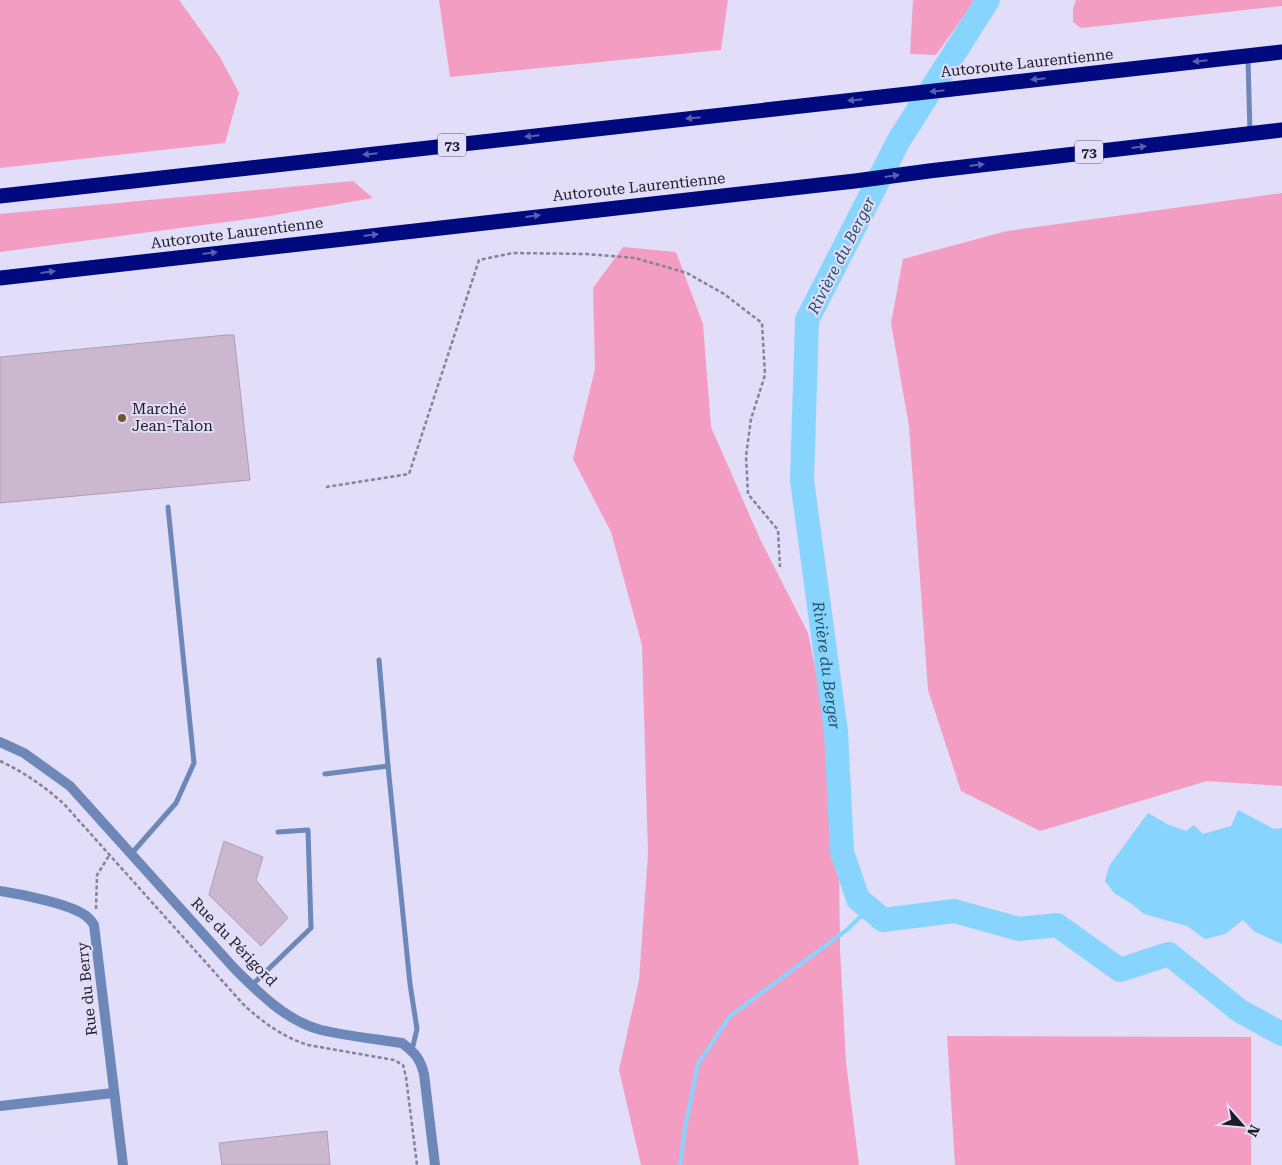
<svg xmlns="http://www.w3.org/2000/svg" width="1282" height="1165" viewBox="0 0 1282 1165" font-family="'Roboto Serif',serif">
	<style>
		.green { fill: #f49dc2 }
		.water { fill: #87d4fe }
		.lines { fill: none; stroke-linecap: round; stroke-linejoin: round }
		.stream { stroke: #87d4fe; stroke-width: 4 }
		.river { stroke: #87d4fe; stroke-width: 24 }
		.building { fill: #ccb8ce; stroke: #b09db2 }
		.path { stroke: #868395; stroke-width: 2.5; stroke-dasharray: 4 2.5; stroke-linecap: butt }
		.lane { stroke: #6e87b9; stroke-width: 5 }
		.street { stroke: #6e87b9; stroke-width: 10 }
		.highway { stroke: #000a7e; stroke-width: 15 }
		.oneway { fill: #5a5eaf }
		.poi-dot { fill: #705728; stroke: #e2ddf8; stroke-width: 2 }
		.labels { text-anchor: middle; stroke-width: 4; stroke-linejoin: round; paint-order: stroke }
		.shield { fill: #e2ddf8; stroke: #585664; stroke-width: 1 }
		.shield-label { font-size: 14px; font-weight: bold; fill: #1d1c25 }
		.street-label { font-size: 15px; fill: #1d1c25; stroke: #e2ddf8 }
		.poi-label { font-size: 15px; fill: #1d1c25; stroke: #e2ddf8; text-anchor: start }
		.water-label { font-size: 16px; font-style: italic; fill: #275268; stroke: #e2ddf8 }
	</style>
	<rect width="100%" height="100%" fill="#e2ddf8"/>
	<!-- green -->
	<g class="green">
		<path d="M0,0h179l41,57 19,36 -14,50 -225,25z"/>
		<path d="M439,0h289l-7,50 -271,27z"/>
		<path d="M913,0h62l-39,55 -26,-1z"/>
		<path d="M1076,0h206v6l-201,22 -8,-6v-13z"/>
		<path d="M353,181l20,17 -109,19 -264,35v-38z"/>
		<path d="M1282,193v593l-75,-5 -167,50 -79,-40 -33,-101 -19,-264 -18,-103 12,-64 104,-28z"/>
		<path d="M623,247l53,5 27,72 8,103 49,112 48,94 30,146 2,170 6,113 13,103h-218l-22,-95 20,-90 9,-126 -6,-209 -31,-113 -38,-73 22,-90 -2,-81z"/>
		<path d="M947,1036l304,1v128h-296z"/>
	</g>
	<!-- water -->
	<path class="water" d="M1238,810l36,19 8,-1v116l-27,-12 -12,-12 -18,14 -20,5 -18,-13 -43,-12 -12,-10 -18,-11 -9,-12 4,-15 39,-53 19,11 19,7 8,-6 9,9 28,-8z"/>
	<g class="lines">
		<!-- stream -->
		<path class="stream" d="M680,1165l5,-37 13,-64 32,-48 118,-87 21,-21"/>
		<!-- river -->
		<path class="river" id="s1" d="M988,0l-89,140 -92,180 -5,160 34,252 6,120 16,47 25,21 71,-9 65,18 38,-4 63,45 49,-16 71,57 42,23"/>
	</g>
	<!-- building -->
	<g class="building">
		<path d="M226,335h8l16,145 -250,23v-146z"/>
		<path d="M224,841l39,16 -7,23 32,38 -27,28 -52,-51z"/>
		<path d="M327,1131l3,34h-108l-3,-22z"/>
	</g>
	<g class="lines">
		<!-- path -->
		<g class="path">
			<path d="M326,487l83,-13 70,-214 34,-7 74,1 48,4 52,15 37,21 38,29 3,52 -14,44 -5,37 2,38 30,36 2,37"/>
			<path d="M0,761c24,11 45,26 64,43l179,200c19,18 40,33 65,41l86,15 9,5 3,12 11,88"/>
			<path d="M96,909l1,-34 13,-21"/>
		</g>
		<!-- lane -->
		<g class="lane">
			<path d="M1248,59l2,74"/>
			<path d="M379,660l9,106 22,218 7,45 -5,21"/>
			<path d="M325,774l63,-8"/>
			<path d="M132,853l44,-50 18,-40 -26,-256"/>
			<path d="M252,985l59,-57 -3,-98 -30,2"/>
		</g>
		<!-- street -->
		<g class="street">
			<path d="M0,742l24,11 46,33 163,181c25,25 53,54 88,63 26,6 54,9 81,13 13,10 18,15 22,31l11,91"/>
			<path d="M0,891c20,3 71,13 86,25 3,2 6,6 8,9l29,240"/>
			<path d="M0,1106l113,-13"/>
		</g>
		<!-- highway -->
		<g class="highway">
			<path d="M0,196l1282,-144"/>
			<path d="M0,278l855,-97 74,-10 353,-41"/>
		</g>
	</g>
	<!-- one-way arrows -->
	<defs><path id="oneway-solid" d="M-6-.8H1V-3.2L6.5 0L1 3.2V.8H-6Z" transform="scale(1.25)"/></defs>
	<g class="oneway">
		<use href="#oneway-solid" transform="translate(1200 61) rotate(174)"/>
		<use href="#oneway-solid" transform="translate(1038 79) rotate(174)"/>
		<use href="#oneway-solid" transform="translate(937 91) rotate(174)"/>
		<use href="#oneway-solid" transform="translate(855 100) rotate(174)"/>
		<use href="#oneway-solid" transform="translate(693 118) rotate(174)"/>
		<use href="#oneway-solid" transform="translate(532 136) rotate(174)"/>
		<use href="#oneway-solid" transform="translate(1139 147) rotate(-7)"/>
		<use href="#oneway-solid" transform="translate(370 154) rotate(174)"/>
		<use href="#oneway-solid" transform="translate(977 165) rotate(-7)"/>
		<use href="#oneway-solid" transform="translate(892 176) rotate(-8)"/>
		<use href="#oneway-solid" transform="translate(533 216) rotate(-7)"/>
		<use href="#oneway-solid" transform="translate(371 235) rotate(-7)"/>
		<use href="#oneway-solid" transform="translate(210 253) rotate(-7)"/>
		<use href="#oneway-solid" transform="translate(48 272) rotate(-7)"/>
	</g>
	<!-- markers -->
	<circle class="poi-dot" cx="122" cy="418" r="5"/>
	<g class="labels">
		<!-- shield labels -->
		<g class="shield">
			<rect x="438" y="133.5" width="28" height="23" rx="4"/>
			<rect x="1075" y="140.5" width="28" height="23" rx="4"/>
		</g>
		<g class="shield-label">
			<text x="452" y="150">73</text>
			<text x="1089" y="157">73</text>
		</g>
		<!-- street labels -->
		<g class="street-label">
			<text transform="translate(1027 63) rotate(-6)" y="5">Autoroute Laurentienne</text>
			<text transform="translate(639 187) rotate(-6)" y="5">Autoroute Laurentienne</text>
			<text transform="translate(237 233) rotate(-7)" y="5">Autoroute Laurentienne</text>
			<text transform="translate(234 942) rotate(46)" y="5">Rue du Périgord</text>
			<text transform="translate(87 989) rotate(-96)" y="5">Rue du Berry</text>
		</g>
		<!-- poi labels -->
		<g class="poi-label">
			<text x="132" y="414">Marché<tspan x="132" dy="17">Jean-Talon</tspan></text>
		</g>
		<!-- water labels -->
		<g class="water-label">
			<text transform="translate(841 255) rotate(-63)" y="6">Rivière du Berger</text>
			<text dy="6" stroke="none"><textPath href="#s1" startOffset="715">Rivière du Berger</textPath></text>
		</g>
	</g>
	<!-- north arrow -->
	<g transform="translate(1242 1125) rotate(117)" stroke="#e2ddf8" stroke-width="4" paint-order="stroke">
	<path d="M0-4L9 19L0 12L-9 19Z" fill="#1d1c25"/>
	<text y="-8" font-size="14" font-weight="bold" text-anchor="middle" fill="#1d1c25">N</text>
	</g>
</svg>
